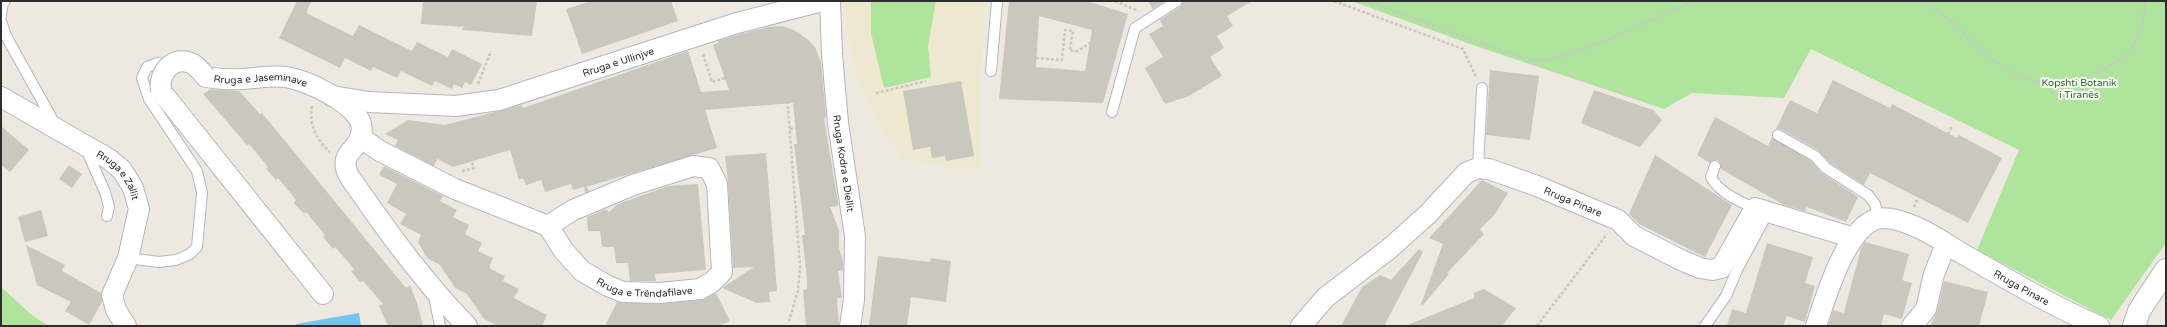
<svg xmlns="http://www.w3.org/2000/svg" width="2167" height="327" viewBox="0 0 2167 327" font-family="'Varela Round',sans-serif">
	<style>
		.education { fill: #efe8d0 }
		.green { fill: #afe49d }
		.water { fill: #74c5ef }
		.building { fill: #cac7be; fill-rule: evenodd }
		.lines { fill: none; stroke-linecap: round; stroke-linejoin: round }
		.service-casing { stroke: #b3b5c0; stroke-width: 12 }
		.minor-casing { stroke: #b3b5c0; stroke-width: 22 }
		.tertiary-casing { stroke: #b3b5c0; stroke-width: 24 }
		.path { stroke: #c8c8c8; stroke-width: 2.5; stroke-dasharray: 3 2; stroke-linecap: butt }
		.service { stroke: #fff; stroke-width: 10 }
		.minor { stroke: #fff; stroke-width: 20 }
		.tertiary { stroke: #fff; stroke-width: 22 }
		.minor-bridge-casing { stroke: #b3b5c0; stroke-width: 22; stroke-linecap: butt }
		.minor-bridge { stroke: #fff; stroke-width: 20 }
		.labels { text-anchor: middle; stroke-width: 4; stroke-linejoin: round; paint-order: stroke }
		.street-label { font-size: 10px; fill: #2d2d2d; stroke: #fff }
		.park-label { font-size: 10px; fill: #256c1b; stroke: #fff }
	</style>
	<rect width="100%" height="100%" fill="#eee9e0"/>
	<!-- education -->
	<path class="education" d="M845,1h140l-6,119 1,50 -78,-11 -23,-34 -20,-41 -12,-51z"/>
	<!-- green -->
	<g class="green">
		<path d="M871,1h65l-8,45 3,31 -47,11 -13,-55z"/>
		<path d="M1351,1h815v242l-55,77 -134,-70 42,-100 -208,-101 -27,49 -92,-5 -28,16 -183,-61z"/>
		<path d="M1,287l32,29 16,10h-48z"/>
	</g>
	<!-- water -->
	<path class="water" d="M359,313l2,13h-65v-2z"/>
	<!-- building -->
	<g class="building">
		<path d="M297,1h14l-5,12 47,23 6,-11 53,26 5,-9 31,15 4,-8 30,15 -11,21 -6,-3 -3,6 -8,-4 -2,5 -17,-8 -3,5 -31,-15 -4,7 -24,-11 -2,4 -26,-13 -5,10 -61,-30z"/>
		<path d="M423,1h114l-5,35 -70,-6 2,-3 -43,-3z"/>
		<path d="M592,1h79l7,20 -96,33 -16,-45z"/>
		<path d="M1009,1h78l41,13 -25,89 -104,-4zM1039,16l53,14 -7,41 -49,-4z"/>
		<path d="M1148,1h17l-12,8z"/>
		<path d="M1183,1h69l-25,15 6,10 -16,10 7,12 -14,9 12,19 -33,20 -24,8 -20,-36 18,-11 -14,-23 14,-8 -3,-6 21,-14z"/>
		<path d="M782,26l12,4 12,8 9,9 6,15 5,55 -2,1 14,84v4l-8,1 9,23v18l4,13v9l-5,1 4,27h-5l2,28h-33l-3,-36 4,-1v-10l-5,-44h3l-11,-91h3l-4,-41 -88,7 12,38 -131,39 4,4 -5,2 -1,-6 -11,3 -2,-6 -26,8 -4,-12 -15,5 -3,-7 -4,2 -9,-30 -57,17 -16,-8 -3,7 -39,-20 3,-6 -13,-6 23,-14 37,5 77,-20 1,3 165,-57 13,41 28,-2 -16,-45 5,-2v-2l22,-7 28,-7z"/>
		<path d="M1490,70l49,6 -9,64 -44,-5z"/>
		<path d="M1833,80l57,28 2,-4 65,34 2,-3 43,23 -34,65 -98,-50 -6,12 -34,-22 -12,-13 -37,-21h-5l14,-29 27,13z"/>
		<path d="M961,81l13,75 -28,5 -1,-5 -13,2 -2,-11 -17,3 -10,-59z"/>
		<path d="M211,89l28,2 21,23 2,-1 144,175 4,-3 7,18 6,23h-35l-9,-20 4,-2 -20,-23 -2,2 -10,-12 3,-2 -19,-22 -2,2 -10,-12 2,-2 -19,-23 -2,2 -10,-11 2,-3 -18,-22 -2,2 -10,-11 2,-2 -19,-23 -2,1 -44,-51z"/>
		<path d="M1594,90l59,20 9,10 -22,27 -59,-24z"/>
		<path d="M1715,117l53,29 4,-9 39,24 11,12 36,24 -12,25 -39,-15 -2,4 -21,-6 -63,-36v-5l-3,-4h-4l-4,3 -13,-8z"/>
		<path d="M1,126l28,24 -19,22 -9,-7z"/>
		<path d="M766,153l11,138 -8,1 1,10 -13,1 -35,-15 32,-21 -21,1 -5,-85 -3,-27z"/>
		<path d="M1655,155l77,50 -27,52 -66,-33 -10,-10z"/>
		<path d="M69,165l13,9 -10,14 -13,-9z"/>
		<path d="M384,166l59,30 -3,5 17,9 -4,7 16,8 -4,9 17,9 -4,8 15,7 -4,10 16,8 -2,5 16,8 -5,9 33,17 -5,11h-44l-14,-7 -17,-25 -12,-6 -15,-23 -13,-7 -9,-16 3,-7 -21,-11 6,-10 -19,-11 10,-19 -18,-9z"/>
		<path d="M1482,180l26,13 -13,21 -15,15 4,5 -37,39 2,1 -26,31 -2,-1 22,-60 -14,-6z"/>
		<path d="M698,184l8,86 -51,4 1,7h-26l-2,-18h-12l-2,-16h-12l-2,-16h-12l-1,-14 19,-8 3,3 9,-8 50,-18z"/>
		<path d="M41,210l7,26 -23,6 -7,-25z"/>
		<path d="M1865,242l44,12 -7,26 10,3 -10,36 -18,-5 -3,12h-53l5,-16 11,3 17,-65z"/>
		<path d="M1767,243l46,14 -8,26 10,3 -10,36 -18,-6 -4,10h-56l5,-17 14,4z"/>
		<path d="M26,245l39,20 -3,6 39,22 1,9 -13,23 -24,-14 6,-9 -34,-17z"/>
		<path d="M1419,249l4,3 -39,74h-43l21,-39 18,-12 11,5z"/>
		<path d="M878,256l52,6 1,-4 20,3 -5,41 -35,-5 -4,29h-38z"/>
		<path d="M1944,281l44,11 -9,34h-49l7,-14z"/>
		<path d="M1484,289l32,19 -14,18h-97l69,-28v-5z"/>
		<path d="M716,293l14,28 -12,5h-113l12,-24 44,2 40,-4z"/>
	</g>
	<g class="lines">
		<defs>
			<g id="service">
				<path d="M1,16l1,-10 3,-5"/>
				<path d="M1,21l5,15 50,90"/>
				<path d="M991,71l6,-70"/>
				<path d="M1112,112l23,-84 42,-27"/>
				<path d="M1778,135l37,21 11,12 42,27 7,9 3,14"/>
				<path d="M86,149l19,43 4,15 -2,9"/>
				<path d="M1715,166l-4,11c7,15 29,25 44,31"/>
				<path d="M1478,168l4,-80"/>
				<path d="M128,258l31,4 17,-2 14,-6 7,-7 5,-54 -5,-22 -48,-72 -7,-21 5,-11 11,-4 14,3"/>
				<path d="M434,296l6,30"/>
				<path d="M1705,326l21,-30 11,-26 31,-58"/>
			</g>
			<g id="minor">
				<path id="s1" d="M830,1l2,53 6,69 17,113 -1,64 -4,26"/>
				<path id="s2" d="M206,77c13,2 24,3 37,2 15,-1 28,-4 43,-2 20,3 70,26 75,47 6,26 -26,25 -12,52 36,52 73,104 118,150"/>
				<path d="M161,91l162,203"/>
				<path id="s3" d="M332,96l37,6 87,4 43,-6 238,-77 85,-22"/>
				<path id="s4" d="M1,97l108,62 13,11 11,18 6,21 -11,49 -16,37 4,15 10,16"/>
				<path id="s5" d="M360,137l20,14 75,38 93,37 16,25 18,20 26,15 15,6 37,1 40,-4 12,-7 10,-10 -5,-88 -8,-16 -16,-2 -60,19 -60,25 -25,16"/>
				<path id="s6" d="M1301,326l25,-29 63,-48 39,-35 38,-41 12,-5 11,1 48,17 81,34 16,16 47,24 19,8 12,2 9,-2 34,-60 99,30"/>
				<path id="s7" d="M1816,326c9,-27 30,-99 61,-107 11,-3 28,3 39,8 16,6 31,18 47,27 44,25 89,52 136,72"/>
				<path d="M1912,326l14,-17 8,-35 12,-30"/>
			</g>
			<path id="tertiary" d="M2134,326l5,-15 27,-41"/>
		</defs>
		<!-- service casing -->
		<use href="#service" class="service-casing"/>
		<!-- minor casing -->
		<use href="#minor" class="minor-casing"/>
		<!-- tertiary casing -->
		<use href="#tertiary" class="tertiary-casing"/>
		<!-- path -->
		<g class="path">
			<path d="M1115,1l23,10"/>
			<path d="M1334,1l129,48 13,28"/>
			<path d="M1367,1l133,49 22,8 19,3 14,-2 47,-17 92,-41"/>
			<path d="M1919,1c23,8 37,26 55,42 42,40 84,55 136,23 25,-15 35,-36 35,-65"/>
			<path d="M703,54l9,28c14,-4 50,-17 63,-12 6,2 8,6 11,11l14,185 -2,25 -9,30"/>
			<path d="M1036,58l26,2 3,-30 8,1 -3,20h8l12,-8 26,6"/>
			<path d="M478,84l13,-33"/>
			<path d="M876,93l50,-12"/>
			<path d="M312,106c-3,20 4,33 18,46"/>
			<path d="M790,129l30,-4"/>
			<path d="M462,171l12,-3 -2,-6"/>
			<path d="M1914,207l38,-81"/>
			<path d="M1537,326l70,-92"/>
		</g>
		<!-- service -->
		<use href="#service" class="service"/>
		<!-- minor -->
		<use href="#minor" class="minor"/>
		<!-- tertiary -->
		<use href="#tertiary" class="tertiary"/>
		<defs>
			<path id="minor-bridge" d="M161,91c-3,-19 13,-37 32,-27 5,3 9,9 13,13"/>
		</defs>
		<!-- minor-bridge casing -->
		<use href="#minor-bridge" class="minor-bridge-casing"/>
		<!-- minor-bridge -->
		<use href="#minor-bridge" class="minor-bridge"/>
	</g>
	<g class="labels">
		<!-- street labels -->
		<g class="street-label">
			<text dy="4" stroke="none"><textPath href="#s3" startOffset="293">Rruga e Ullinjve</textPath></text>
			<text dy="4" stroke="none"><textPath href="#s2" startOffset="55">Rruga e Jaseminave</textPath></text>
			<text dy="4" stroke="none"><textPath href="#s1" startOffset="163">Rruga Kodra e Diellit</textPath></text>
			<text dy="4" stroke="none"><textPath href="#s4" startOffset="143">Rruga e Zallit</textPath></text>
			<text dy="4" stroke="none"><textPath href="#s6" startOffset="340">Rruga Pinare</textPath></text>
			<text dy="4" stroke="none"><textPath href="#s5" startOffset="332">Rruga e Trëndafilave</textPath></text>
			<text dy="4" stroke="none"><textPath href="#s7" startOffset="289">Rruga Pinare</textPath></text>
		</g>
		<!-- park labels -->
		<g class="park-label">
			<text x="2079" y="86">Kopshti Botanik<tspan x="2079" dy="12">i Tiranës</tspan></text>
		</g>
	</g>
	<!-- border -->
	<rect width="2167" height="327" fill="none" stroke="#2d2d2d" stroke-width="4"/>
</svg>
